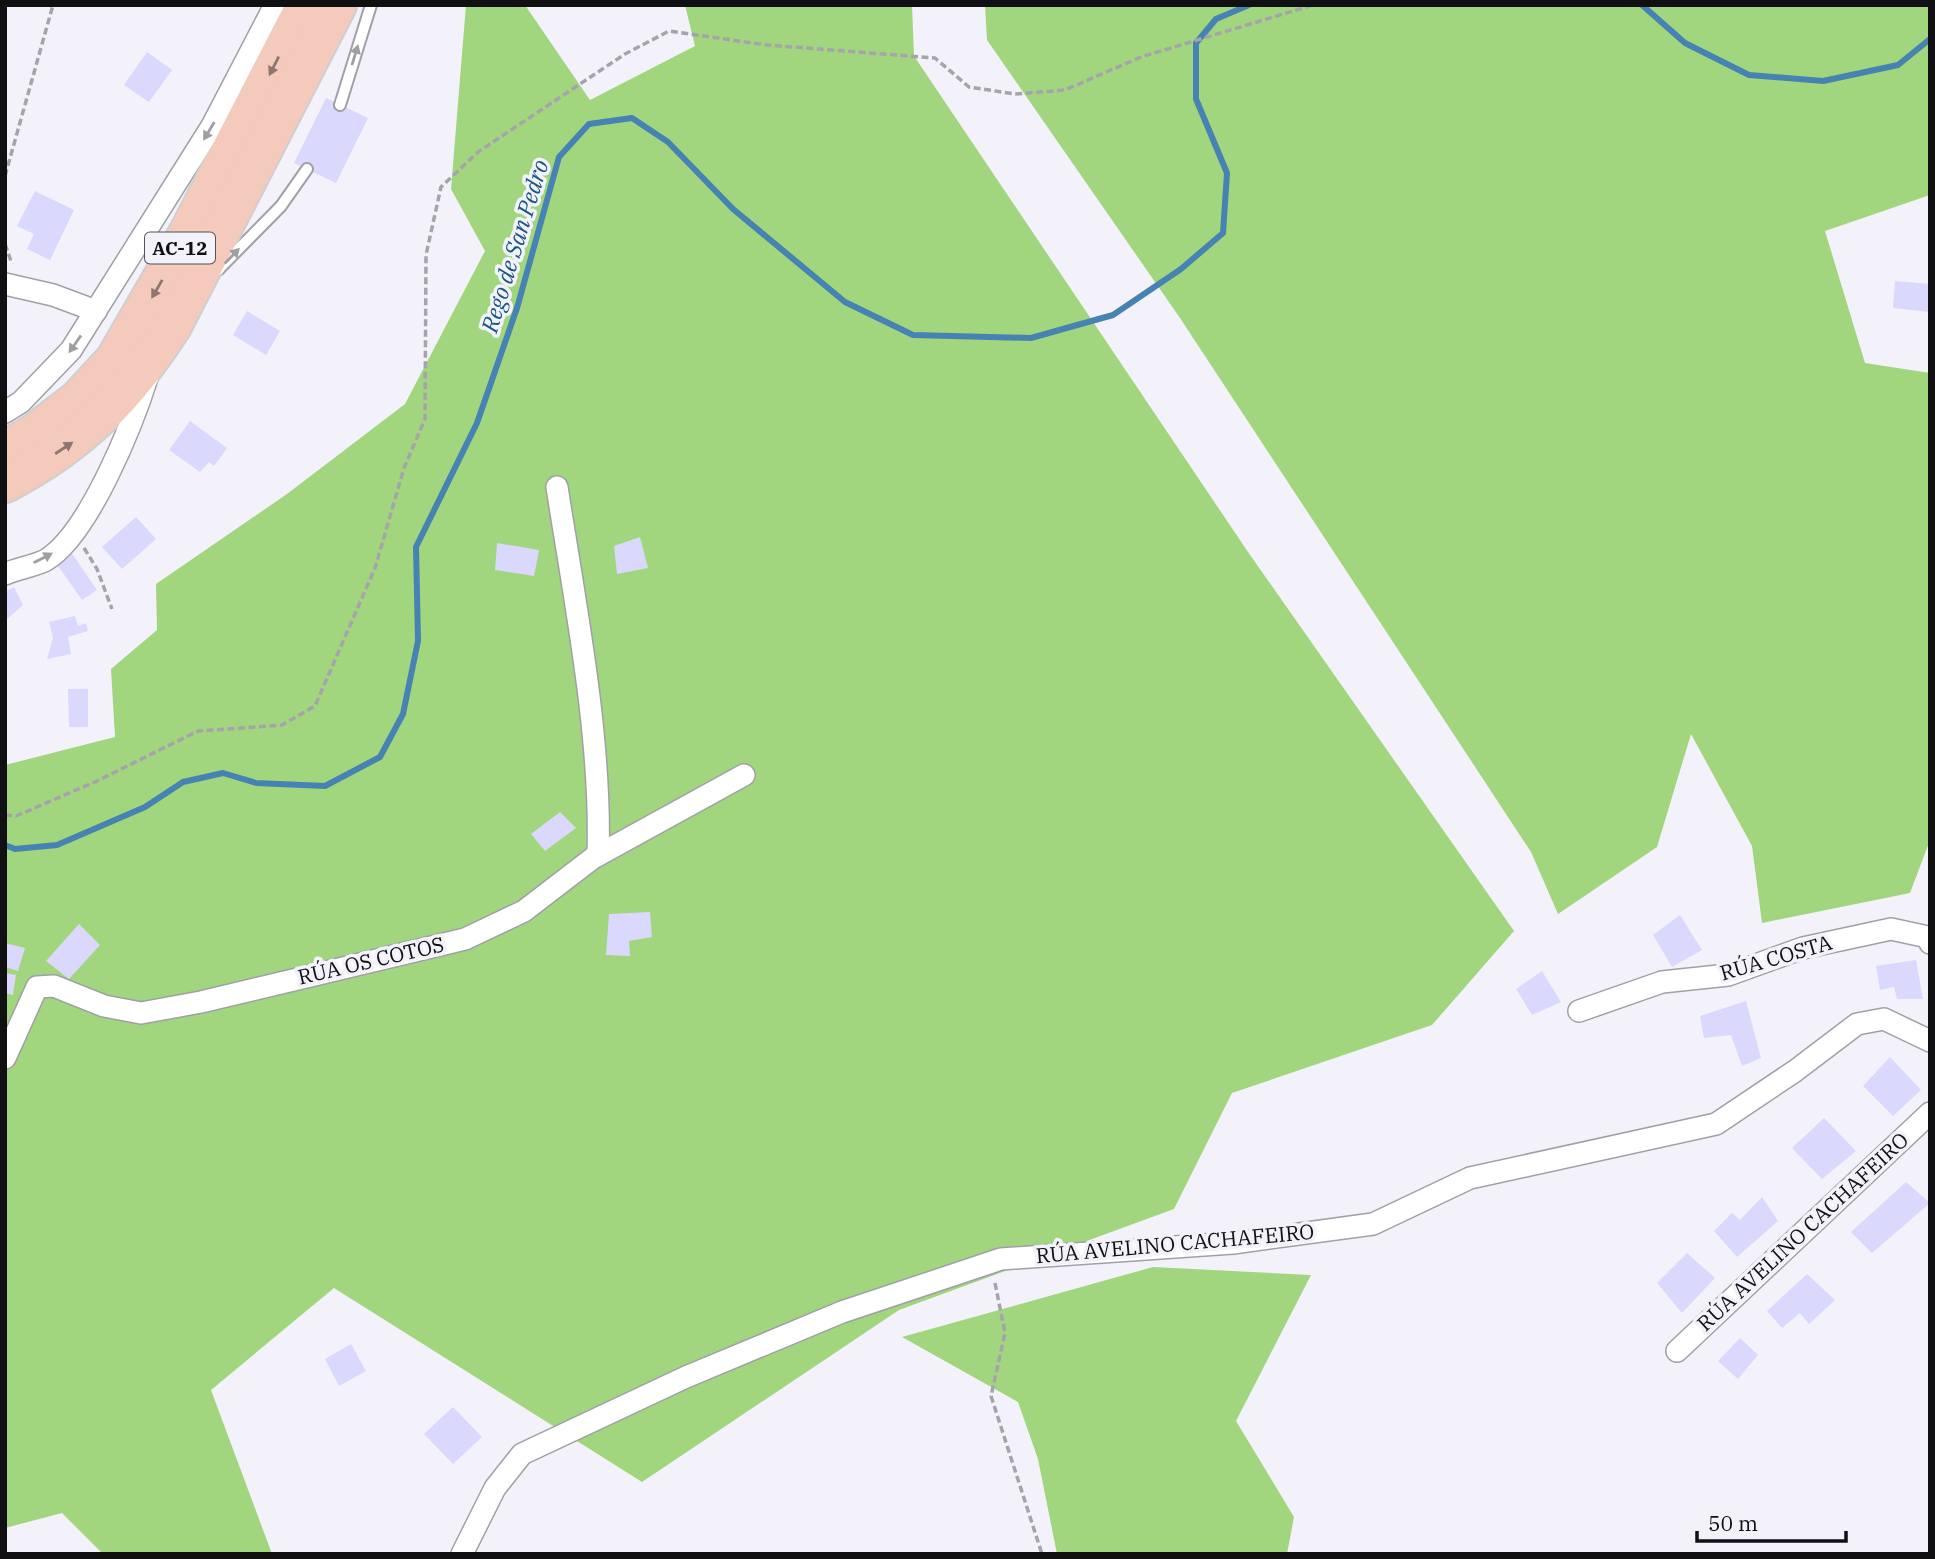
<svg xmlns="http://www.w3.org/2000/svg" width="1935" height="1559" viewBox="0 0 1935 1559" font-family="'IBM Plex Serif',serif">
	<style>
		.forest { fill: #a1d57e }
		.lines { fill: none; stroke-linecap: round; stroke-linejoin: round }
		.stream { stroke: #4783b2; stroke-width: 6 }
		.building { fill: #dad8fd }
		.lane-casing { stroke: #a0a0a7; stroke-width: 14 }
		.street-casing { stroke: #a0a0a7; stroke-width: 24 }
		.highway-casing { stroke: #cfcfd0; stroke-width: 42 }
		.path { stroke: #a5a4ab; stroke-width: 3.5; stroke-dasharray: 7 3.5; stroke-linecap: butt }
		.lane { stroke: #fff; stroke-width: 10 }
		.street { stroke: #fff; stroke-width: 21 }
		.highway { stroke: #f3cabb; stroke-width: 38 }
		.oneway { fill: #9f9fa1 }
		.oneway2 { fill: #8d766f }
		.labels { text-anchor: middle; stroke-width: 7; stroke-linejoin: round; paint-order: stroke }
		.shield { fill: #f3f2fa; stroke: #545458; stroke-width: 2 }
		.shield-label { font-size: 19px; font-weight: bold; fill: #101013 }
		.street-label { font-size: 21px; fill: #101013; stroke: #f3f2fa }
		.water-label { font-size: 23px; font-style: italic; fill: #195682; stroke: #f3f2fa }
	</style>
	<rect width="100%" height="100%" fill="#f3f2fa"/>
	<!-- forest -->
	<g class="forest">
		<path d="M466,5h59l65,95 105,-54 -10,-41h227l2,51 334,496 266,379 -82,94 -200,68 -58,116 -275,101 -257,172 -308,-194 -123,102 61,164h-169l-41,-41 -57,15v-763l110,-28 -4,-68 46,-39 -1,-46 131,-90 118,-90 80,-153 -34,-62z"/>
		<path d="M985,5h945v190l-105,36 40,132 65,10v467l-20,53 -148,30 -10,-77 -61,-112 -34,113 -99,67 -27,-62 -351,-534 -193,-278z"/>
		<path d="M1153,1267l158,8 -75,146 58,96 -7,37h-230l-19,-95 -20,-57 -116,-65z"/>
	</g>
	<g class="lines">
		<!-- stream -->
		<g class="stream">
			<path d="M1642,5l43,38 64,32 74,6 75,-16 32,-26"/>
			<path d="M5,845l10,4 42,-4 88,-38 38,-25 40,-9 33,10 69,3 55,-29 23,-43 15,-73 -2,-94 61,-124 40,-115 42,-151 30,-33 43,-6 36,24 65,67 112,93 68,33 118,3 82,-23 68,-46 42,-36 4,-60 -31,-74v-56l20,-24 33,-14"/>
		</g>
	</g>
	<!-- building -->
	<g class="building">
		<path d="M147,52l25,18 -23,32 -25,-17z"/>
		<path d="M326,98l42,20 -32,65 -42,-20z"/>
		<path d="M35,191l39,19 -24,50 -23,-11 7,-15 -17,-8z"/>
		<path d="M1895,281l35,3v28l-37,-4z"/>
		<path d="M247,311l33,20 -14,24 -33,-20z"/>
		<path d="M190,421l37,27 -13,18 -5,-4 -9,10 -31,-22z"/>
		<path d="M136,517l20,22 -34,30 -20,-22z"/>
		<path d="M640,537l8,31 -31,6 -3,-28z"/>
		<path d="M497,543l42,7 -5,26 -39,-6z"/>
		<path d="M71,552l26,38 -15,10 -26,-37z"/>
		<path d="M14,587l9,18 -18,16v-29z"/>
		<path d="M75,616l3,10 8,-3 2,8 -20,6 3,17 -24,5 6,-21 -4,-16z"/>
		<path d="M68,689h20v38h-19z"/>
		<path d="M560,812l16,16 -31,23 -14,-17z"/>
		<path d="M650,912l2,25 -23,4 1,15 -24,-1 3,-41z"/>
		<path d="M1680,915l22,35 -30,17 -19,-32z"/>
		<path d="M79,924l21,21 -31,34 -23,-18z"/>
		<path d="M5,943l20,5 -7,23 -13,-4z"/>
		<path d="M1916,960l7,39h-26l-3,-12 -14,3 -4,-24z"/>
		<path d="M1542,971l19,31 -29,13 -16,-26z"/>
		<path d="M5,973l11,2 -3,20 -8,-2z"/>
		<path d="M1746,1001l15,57 -19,8 -11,-31 -27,3 -4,-22z"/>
		<path d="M1890,1057l31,33 -28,26 -30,-30z"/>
		<path d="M1824,1118l32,33 -34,28 -30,-31z"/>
		<path d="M1906,1182l24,21 -58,50 -21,-21z"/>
		<path d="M1762,1197l16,24 -41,36 -23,-26 18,-18 8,7z"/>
		<path d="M1687,1253l28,25 -33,35 -25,-30z"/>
		<path d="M1807,1274l28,26 -26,24 -9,-11 -18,15 -15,-17z"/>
		<path d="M1740,1338l18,17 -20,24 -20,-18z"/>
		<path d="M351,1344l15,27 -27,15 -14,-27z"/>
		<path d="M453,1407l29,30 -29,27 -29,-30z"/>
	</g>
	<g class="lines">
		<defs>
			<g id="lane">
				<path d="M340,105l31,-100"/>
				<path d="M218,270l63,-64 26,-37"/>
			</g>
			<g id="street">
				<path d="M5,284l48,11 43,16"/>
				<path d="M5,412l16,-10 50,-52 141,-224 63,-121"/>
				<path d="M557,487c18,116 45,252 41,368"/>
				<path d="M5,574c13,-6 30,-8 41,-14 43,-26 87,-137 102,-185"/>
				<path d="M1579,1011l83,-29 66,-7 75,-27 88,-19 37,8 2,6"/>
				<path d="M5,1058l32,-71 17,-1 50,20 37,7 60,-11 264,-63 59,-28 69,-53 151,-83"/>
				<path d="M1677,1351l253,-238"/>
				<path d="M462,1554l33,-66 27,-34 164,-77 156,-65 159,-53 232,-16 140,-19 97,-46 246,-54 79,-53 62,-47 27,-5 46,22"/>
			</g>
			<g id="highway">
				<path d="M5,450l26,-14 47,-36 37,-40 74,-128 117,-227"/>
				<path d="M5,483c75,-39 122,-87 167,-157l165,-321"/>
			</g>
		</defs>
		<!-- lane casing -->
		<use href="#lane" class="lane-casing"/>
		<!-- street casing -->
		<use href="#street" class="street-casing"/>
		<!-- highway casing -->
		<use href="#highway" class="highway-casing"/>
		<!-- path -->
		<g class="path">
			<path d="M5,176l48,-171"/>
			<path d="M5,244l7,20"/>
			<path d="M84,548l13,21 15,40"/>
			<path d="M5,815l11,1 81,-35 101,-50 84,-6 33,-19 60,-138 29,-100 21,-49 1,-164 15,-68 37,-35 147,-98 44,-23 98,14 168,13 34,29 46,7 50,-4 76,-33 172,-52"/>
			<path d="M995,1283l10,50 -14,63 51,158"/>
		</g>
		<!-- lane -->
		<use href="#lane" class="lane"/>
		<!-- street -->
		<use href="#street" class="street"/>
		<!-- highway -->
		<use href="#highway" class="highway"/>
	</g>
	<!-- one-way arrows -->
	<defs><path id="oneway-solid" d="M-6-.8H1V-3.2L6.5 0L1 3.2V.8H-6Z" transform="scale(1.75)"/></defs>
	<g class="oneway">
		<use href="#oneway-solid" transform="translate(355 55) rotate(-73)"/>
		<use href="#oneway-solid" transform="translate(209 131) rotate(121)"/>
		<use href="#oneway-solid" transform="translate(232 256) rotate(-46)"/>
		<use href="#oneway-solid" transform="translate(75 344) rotate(125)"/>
		<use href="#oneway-solid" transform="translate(43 558) rotate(-27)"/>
	</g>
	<g class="oneway2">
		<use href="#oneway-solid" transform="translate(274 66) rotate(117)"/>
		<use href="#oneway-solid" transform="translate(157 289) rotate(120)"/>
		<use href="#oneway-solid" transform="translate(64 448) rotate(-33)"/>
	</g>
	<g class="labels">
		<!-- shield labels -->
		<rect class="shield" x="145" y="232.5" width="70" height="31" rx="5"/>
		<g class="shield-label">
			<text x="180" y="255">AC-12</text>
		</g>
		<!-- street labels -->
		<g class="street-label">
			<text transform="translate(1776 958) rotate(-16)" y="7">RÚA COSTA</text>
			<text transform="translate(371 961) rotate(-13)" y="7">RÚA OS COTOS</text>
			<text transform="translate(1803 1232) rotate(-43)" y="7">RÚA AVELINO CACHAFEIRO</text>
			<text transform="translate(1175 1244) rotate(-5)" y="7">RÚA AVELINO CACHAFEIRO</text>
		</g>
		<!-- water labels -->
		<g class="water-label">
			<text transform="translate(515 246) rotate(-73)" y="8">Rego de San Pedro</text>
		</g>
	</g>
	<!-- border -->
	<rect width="1935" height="1559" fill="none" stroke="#101013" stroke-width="14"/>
	<!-- scale -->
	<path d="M1697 1531v10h149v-10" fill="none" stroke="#101013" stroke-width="3.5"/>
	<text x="1708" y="1531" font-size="21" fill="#101013" stroke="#f3f2fa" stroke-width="5" paint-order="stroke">50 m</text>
</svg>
